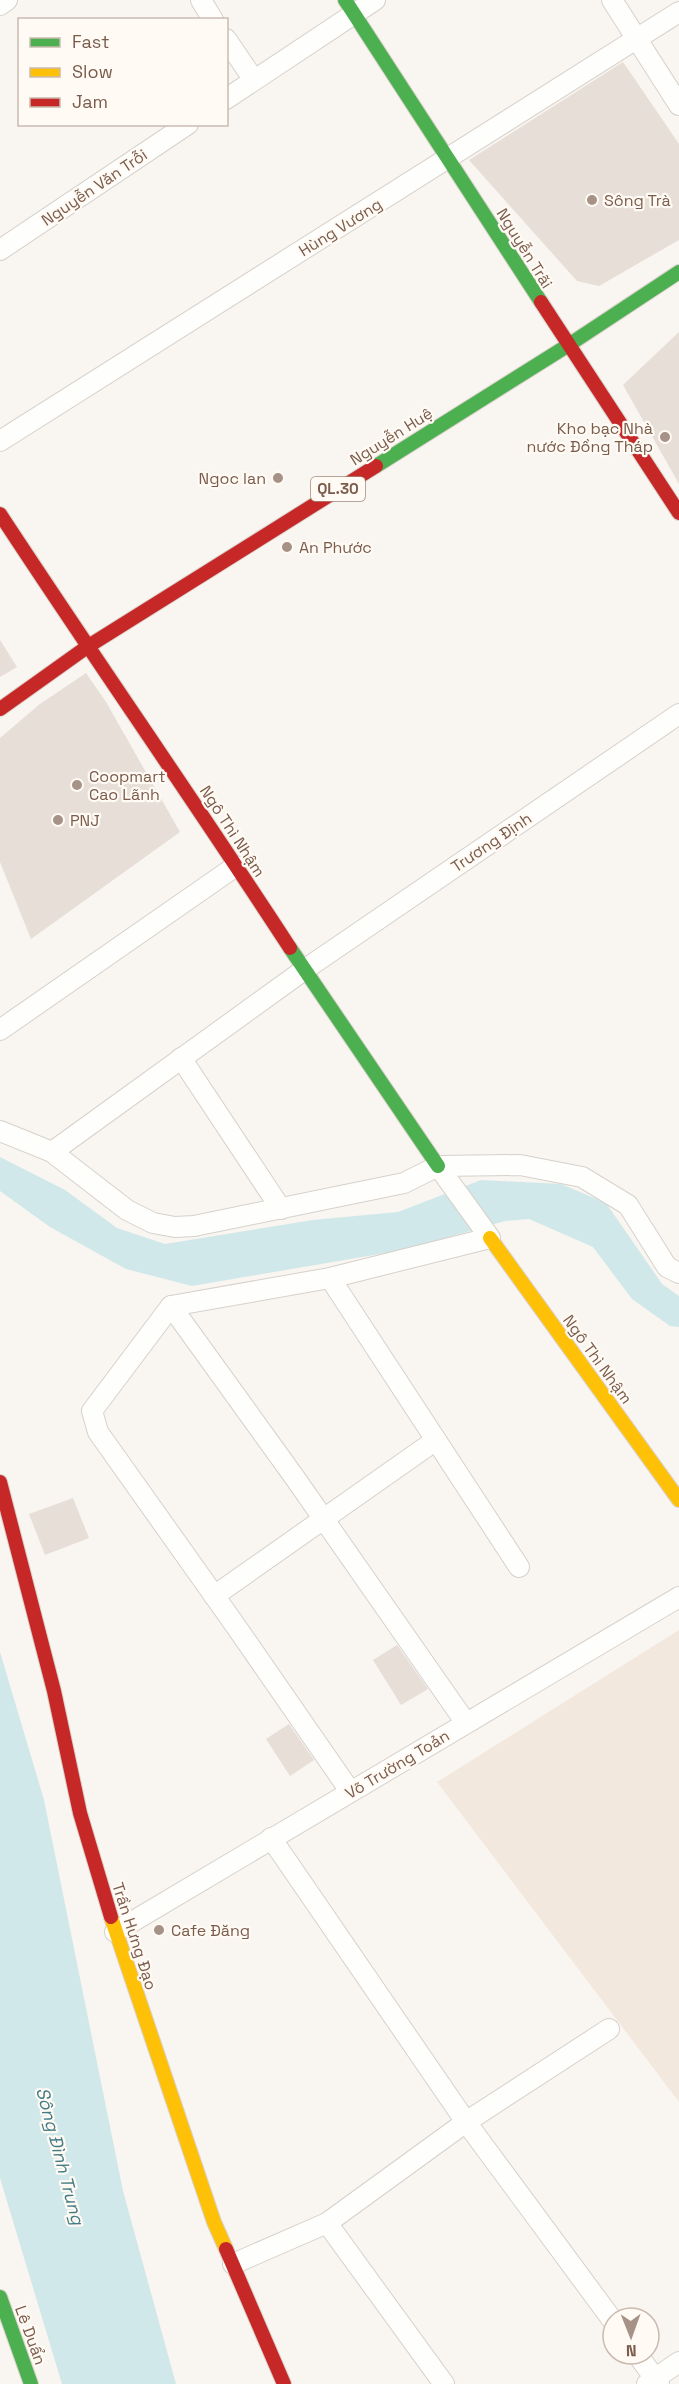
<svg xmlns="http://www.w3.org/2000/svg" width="679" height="2384" viewBox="0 0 679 2384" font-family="'Space Grotesk',sans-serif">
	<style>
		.residential { fill: #f2e8de }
		.water { fill: #d0e8ea }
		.building { fill: #e6ded7 }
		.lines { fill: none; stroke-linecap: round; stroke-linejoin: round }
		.street-casing { stroke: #d7d1cb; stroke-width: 22 }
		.fast-casing { stroke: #d9d2cb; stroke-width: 16 }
		.slow-casing { stroke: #d9d2cb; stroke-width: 16 }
		.jam-casing { stroke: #d9d2cb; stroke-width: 16 }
		.street { stroke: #fefefd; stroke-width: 20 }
		.fast { stroke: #4caf50; stroke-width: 14 }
		.slow { stroke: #ffc107; stroke-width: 14 }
		.jam { stroke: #c62828; stroke-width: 14 }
		.poi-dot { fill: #a69286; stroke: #fffaf3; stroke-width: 2 }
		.labels { text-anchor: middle; stroke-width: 4.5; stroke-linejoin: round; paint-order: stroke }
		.shield { fill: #fffaf3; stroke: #a28b7f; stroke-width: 1.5 }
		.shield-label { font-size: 15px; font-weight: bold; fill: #7a5c4d }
		.street-label { font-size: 16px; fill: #7a5c4d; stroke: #fffaf3 }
		.poi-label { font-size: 16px; fill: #7a5c4d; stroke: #fffaf3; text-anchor: start }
		.water-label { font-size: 18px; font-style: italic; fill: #437c86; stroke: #fffaf3 }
	</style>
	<rect width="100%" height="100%" fill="#f9f5f0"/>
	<!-- residential -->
	<path class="residential" d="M679,1630v472l-242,-320z"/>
	<!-- water -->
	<g class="water">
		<path d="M0,1157l65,33 52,38 48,16 148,-24 85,-8 83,-32 80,4 45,19 56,81 17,12v31l-9,-1 -38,-27 -39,-52 -64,-28 -24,2 -102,29 -211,36 -66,-17 -76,-42 -50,-36z"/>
		<path d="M0,1652l44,148 79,391 53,193h-114l-62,-206z"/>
	</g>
	<!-- building -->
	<g class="building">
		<path d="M623,62l56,82v96l-80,46 -22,-5 -108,-121z"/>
		<path d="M679,332v152l-56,-99z"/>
		<path d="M0,640l17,27 -17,10z"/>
		<path d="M86,673l20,29 74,130 -149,107 -31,-77v-124l40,-34z"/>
		<path d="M73,1498l16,40 -44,17 -16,-41z"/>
		<path d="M397,1645l31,44 -27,16 -28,-45z"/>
		<path d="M289,1724l25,36 -24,16 -24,-37z"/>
	</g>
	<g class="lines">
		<defs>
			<g id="street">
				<path d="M201,0l12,20"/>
				<path d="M612,0l67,105"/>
				<path d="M0,5l7,-5"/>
				<path d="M226,39l28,41"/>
				<path d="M226,99l149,-99"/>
				<path d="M0,250l188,-126"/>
				<path d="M0,441l679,-429"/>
				<path d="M0,1030l236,-164"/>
				<path d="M181,1058l100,151"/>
				<path d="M0,1131l52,21 75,58 26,13 22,4 19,-1 210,-43 34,-17 82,-1 62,12 46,28 39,62 12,6"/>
				<path d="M52,1152l252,-182 375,-256"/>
				<path d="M330,1278l189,289"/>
				<path d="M171,1306l124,172 171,245"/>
				<path d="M214,1596l222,-156"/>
				<path d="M350,1791l-115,-166 -137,-193 -6,-21 79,-105 159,-28 160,-40 -52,-72"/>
				<path d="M271,1838l195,284 147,199"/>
				<path d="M115,1932l564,-335"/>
				<path d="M327,2223l117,161"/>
				<path d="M233,2264l94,-41 139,-101 143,-93"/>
				<path d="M637,2354l22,30"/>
				<path d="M647,2384l32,-22"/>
			</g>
			<g id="fast">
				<path d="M345,0l196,302"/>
				<path d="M376,466l191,-120 112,-74"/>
				<path d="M290,948l148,218"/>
				<path d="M0,2297l31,87"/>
			</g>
			<g id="slow">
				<path d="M490,1238l189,262"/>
				<path d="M111,1917l103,305 12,27"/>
			</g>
			<g id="jam">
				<path d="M541,302l138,211"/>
				<path d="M0,514c95,145 195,288 290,434"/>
				<path d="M0,709l87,-62 289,-181"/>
				<path d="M0,1482l54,209 26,122 31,104"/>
				<path d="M226,2249l58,135"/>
			</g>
		</defs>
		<!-- street casing -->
		<use href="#street" class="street-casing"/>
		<!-- fast casing -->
		<use href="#fast" class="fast-casing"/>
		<!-- slow casing -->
		<use href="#slow" class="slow-casing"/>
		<!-- jam casing -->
		<use href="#jam" class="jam-casing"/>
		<!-- street -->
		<use href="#street" class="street"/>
		<!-- fast -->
		<use href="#fast" class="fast"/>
		<!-- slow -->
		<use href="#slow" class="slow"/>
		<!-- jam -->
		<use href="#jam" class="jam"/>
	</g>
	<!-- markers -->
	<g class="poi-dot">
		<circle cx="592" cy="200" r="6"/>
		<circle cx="665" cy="437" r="6"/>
		<circle cx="278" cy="478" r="6"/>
		<circle cx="287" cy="547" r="6"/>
		<circle cx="77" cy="785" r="6"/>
		<circle cx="58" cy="820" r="6"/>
		<circle cx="159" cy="1930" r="6"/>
	</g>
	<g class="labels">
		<!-- shield labels -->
		<rect class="shield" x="311" y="477" width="54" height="24" rx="4.5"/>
		<g class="shield-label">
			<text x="338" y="494">QL.30</text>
		</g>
		<!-- street labels -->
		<g class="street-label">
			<text transform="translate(94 187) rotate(-34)" y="6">Nguyễn Văn Trỗi</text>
			<text transform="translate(340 227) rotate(-32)" y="6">Hùng Vương</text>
			<text transform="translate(525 248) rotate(58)" y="6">Nguyễn Trãi</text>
			<text transform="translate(391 436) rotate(-32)" y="6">Nguyễn Huệ</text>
			<text transform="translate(233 831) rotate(57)" y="6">Ngô Thì Nhậm</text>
			<text transform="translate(491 842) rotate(-34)" y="6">Trương Định</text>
			<text transform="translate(598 1359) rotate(54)" y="6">Ngô Thì Nhậm</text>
			<text transform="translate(397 1764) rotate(-31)" y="6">Võ Trường Toản</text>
			<text transform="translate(135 1936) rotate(72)" y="6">Trần Hưng Đạo</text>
			<text transform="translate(31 2335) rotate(70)" y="6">Lê Duẩn</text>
		</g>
		<!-- poi labels -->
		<g class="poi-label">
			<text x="604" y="206">Sông Trà</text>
			<text x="653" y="434" text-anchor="end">Kho bạc Nhà<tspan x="653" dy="18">nước Đồng Tháp</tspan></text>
			<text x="266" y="484" text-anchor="end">Ngoc lan</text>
			<text x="299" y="553">An Phước</text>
			<text x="89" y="782">Coopmart<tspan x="89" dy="18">Cao Lãnh</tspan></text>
			<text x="70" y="826">PNJ</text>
			<text x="171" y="1936">Cafe Đăng</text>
		</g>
		<!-- water labels -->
		<g class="water-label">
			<text transform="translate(60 2156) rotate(75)" y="6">Sông Đình Trung</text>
		</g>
	</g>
	<!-- legend -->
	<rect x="18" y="18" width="210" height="108" fill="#fffaf3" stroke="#cabbb1" stroke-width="1.5"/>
	<rect x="30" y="38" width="30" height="9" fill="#4caf50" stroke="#cabbb1" stroke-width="1.5"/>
	<text x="72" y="48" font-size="18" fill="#7a5c4d">Fast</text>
	<rect x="30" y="68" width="30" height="9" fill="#ffc107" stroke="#cabbb1" stroke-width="1.5"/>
	<text x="72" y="78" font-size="18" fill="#7a5c4d">Slow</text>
	<rect x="30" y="98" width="30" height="9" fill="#c62828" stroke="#cabbb1" stroke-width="1.5"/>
	<text x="72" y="108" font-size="18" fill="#7a5c4d">Jam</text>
	<!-- north arrow -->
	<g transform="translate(631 2336) rotate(179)"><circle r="28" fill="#fffaf3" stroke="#cabbb1" stroke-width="1.5"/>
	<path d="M0-4.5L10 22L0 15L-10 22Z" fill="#a69286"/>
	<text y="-9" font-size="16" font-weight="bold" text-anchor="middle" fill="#7a5c4d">N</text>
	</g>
</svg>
